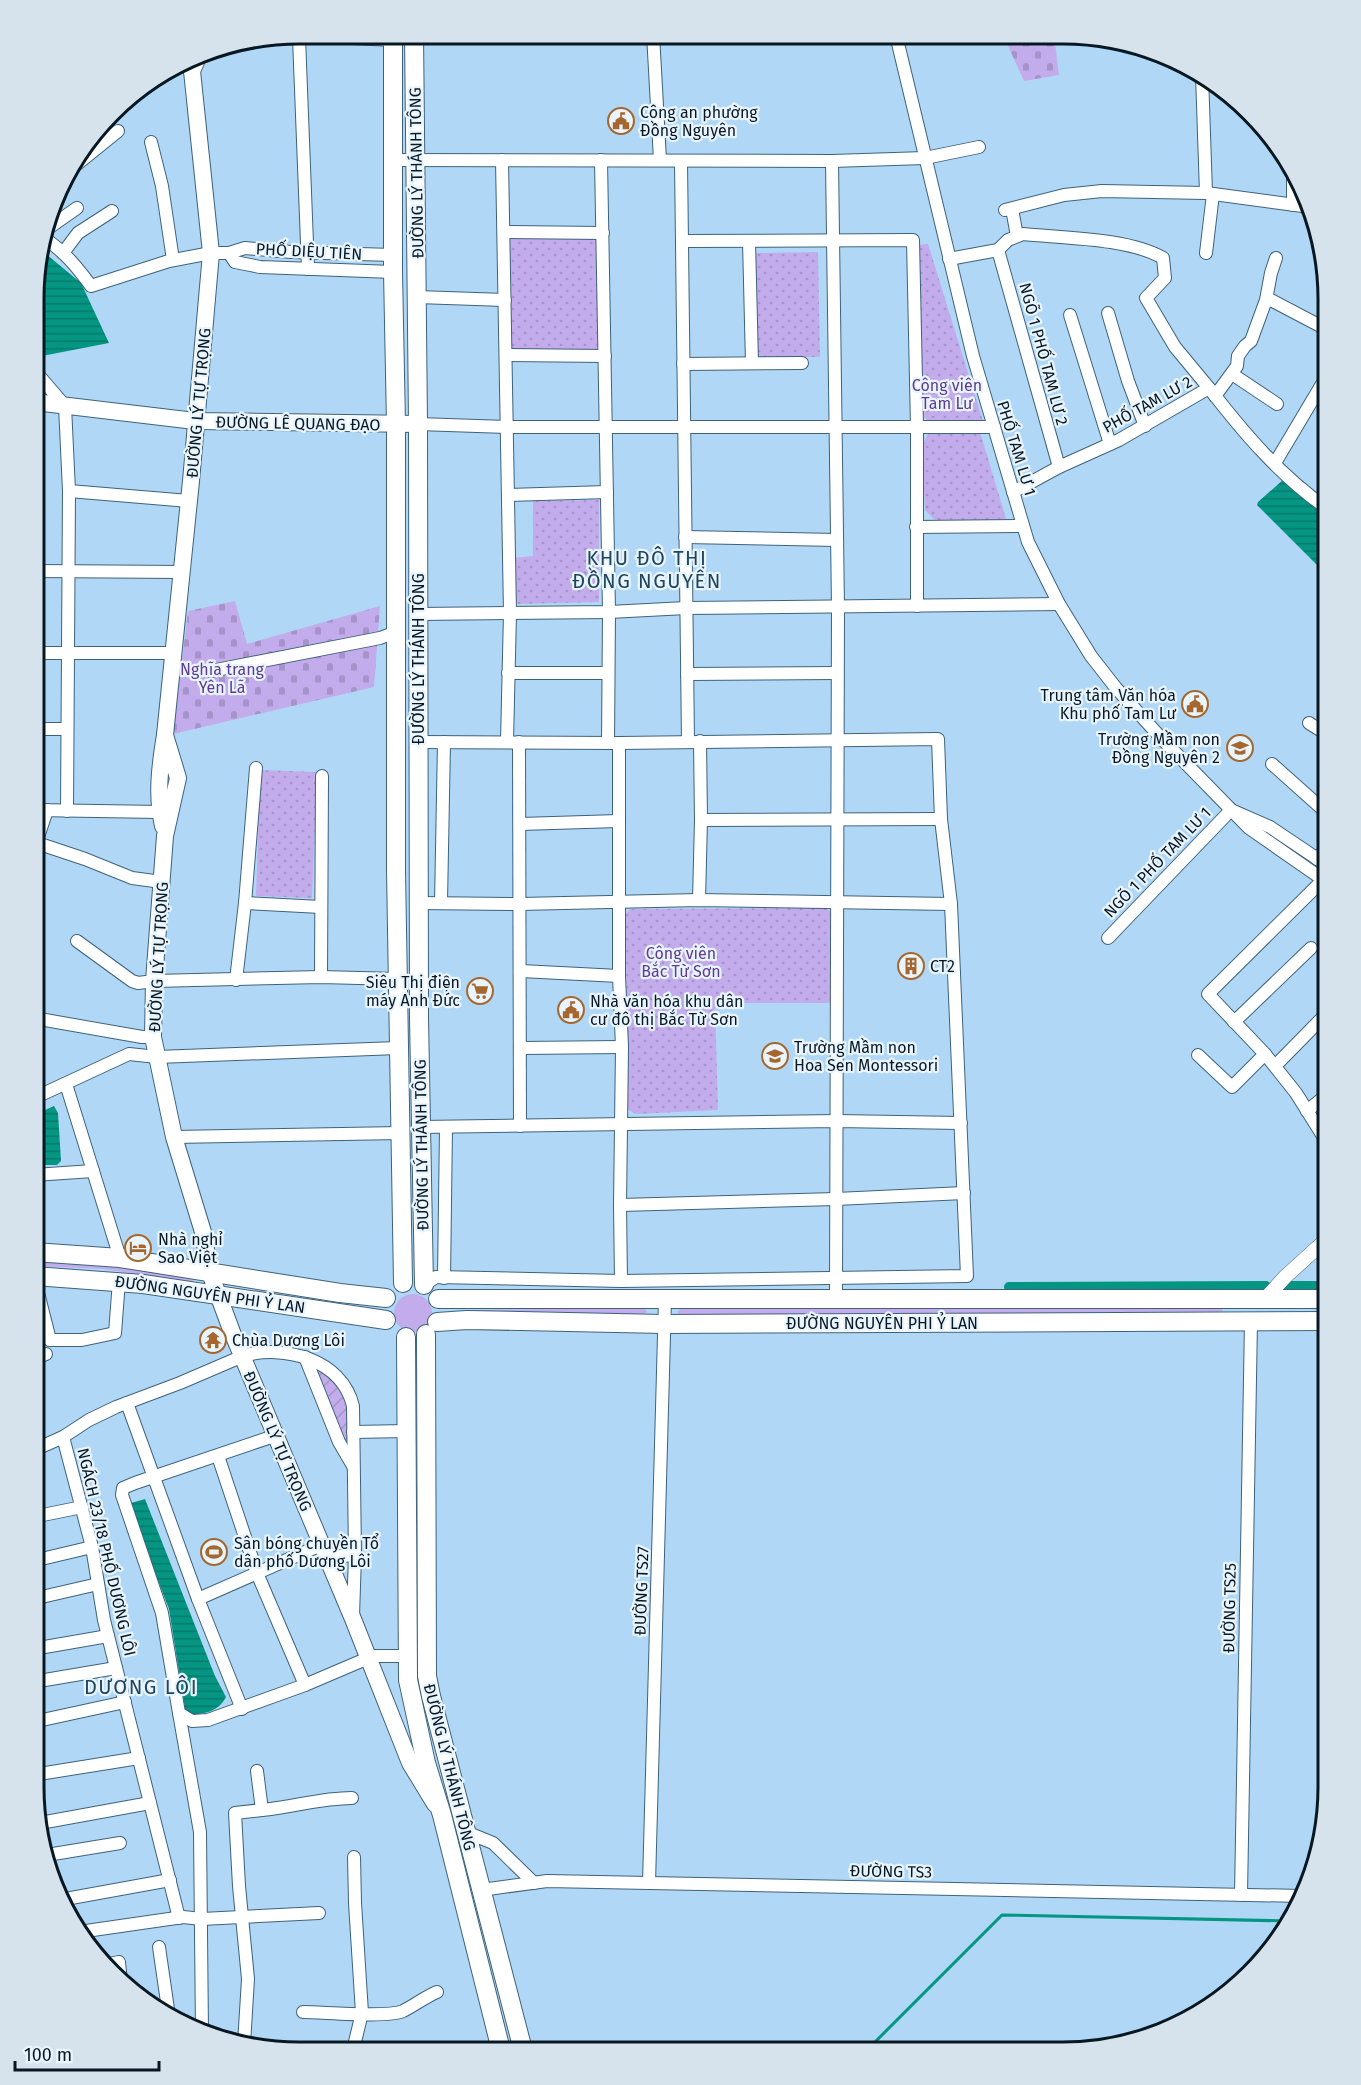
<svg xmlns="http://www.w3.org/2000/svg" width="1361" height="2085" viewBox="0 0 1361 2085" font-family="'Fira Sans',sans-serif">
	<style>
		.grass { fill: #c2acec }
		.cemetery { fill: url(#cemetery-stones) }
		.park { fill: url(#park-dots) }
		.garden { fill: url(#garden-furrows) }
		.water { fill: url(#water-rules) }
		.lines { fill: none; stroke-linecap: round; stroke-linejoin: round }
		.stream { stroke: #059583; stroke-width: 3 }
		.canal { stroke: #059583; stroke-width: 10 }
		.minor-casing { stroke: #3e627c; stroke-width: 14 }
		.tertiary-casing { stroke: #3e627c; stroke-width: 15 }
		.secondary-casing { stroke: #3e627c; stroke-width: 18 }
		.primary-casing { stroke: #3e627c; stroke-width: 20 }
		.minor { stroke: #fff; stroke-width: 12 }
		.tertiary { stroke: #fff; stroke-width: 14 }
		.secondary { stroke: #fff; stroke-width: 16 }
		.primary { stroke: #fff; stroke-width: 18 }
		.labels { text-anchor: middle; stroke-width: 4.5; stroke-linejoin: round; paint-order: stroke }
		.poi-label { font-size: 16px; fill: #081822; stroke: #e9f5fe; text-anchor: start }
		.street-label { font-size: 16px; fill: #081822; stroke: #e9f5fe }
		.park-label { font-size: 16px; fill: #5f3a91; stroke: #e9f5fe }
		.quarter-label { font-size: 20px; letter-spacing: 1.5px; fill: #20455e; stroke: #e9f5fe }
		.rim { fill: none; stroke: #081822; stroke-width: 3 }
	</style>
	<defs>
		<pattern id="cemetery-stones" width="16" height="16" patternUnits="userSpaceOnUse" patternTransform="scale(1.5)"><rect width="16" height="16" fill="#c2acec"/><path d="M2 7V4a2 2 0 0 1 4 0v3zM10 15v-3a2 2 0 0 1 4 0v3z" fill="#a593ca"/></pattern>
		<pattern id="park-dots" width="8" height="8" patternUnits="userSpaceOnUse" patternTransform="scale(1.5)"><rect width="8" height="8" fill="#c2acec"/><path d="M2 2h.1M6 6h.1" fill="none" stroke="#a593ca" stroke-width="1.8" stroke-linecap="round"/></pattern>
		<pattern id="garden-furrows" width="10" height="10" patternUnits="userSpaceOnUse" patternTransform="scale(1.5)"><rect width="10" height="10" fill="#c2acec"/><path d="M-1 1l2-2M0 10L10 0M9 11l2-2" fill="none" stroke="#a593ca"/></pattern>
		<pattern id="water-rules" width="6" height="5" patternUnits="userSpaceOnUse" patternTransform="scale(1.5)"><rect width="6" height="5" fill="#059583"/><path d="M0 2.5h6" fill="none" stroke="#04796b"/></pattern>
	</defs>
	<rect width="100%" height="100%" fill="#b0d8f6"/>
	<!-- grass -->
	<g class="grass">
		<path d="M34,1262l76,4 79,10 5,4 -2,2 -89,-13 -69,-3z"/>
		<circle cx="413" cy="1313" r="19"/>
		<path d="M1224,1306l-2,6 -542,3 -3,-3 4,-4z"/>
		<path d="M645,1308l2,4 -3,2 -179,1 -3,-3 4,-2z"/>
	</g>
	<!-- cemetery -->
	<g class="cemetery">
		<path d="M1003,35h51l5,40 -35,6z"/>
		<path d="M235,601l12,43 133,-38 -6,81 -201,47 15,-123z"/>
	</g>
	<!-- park -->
	<g class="park">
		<path d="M509,238l89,1 -1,112 -89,-1z"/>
		<path d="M928,244l55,177h-55l-8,-10 -3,-166z"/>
		<path d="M818,252l2,105h-64l-2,-104z"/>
		<path d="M980,432l27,90 -71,-1 -11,-11 -3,-66 7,-11z"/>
		<path d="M599,500v102l-81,2 -6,-7 -2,-39 23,-2v-55z"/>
		<path d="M260,770l57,2 -5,126 -56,-2z"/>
		<path d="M825,908l8,5 -1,90h-117l3,107 -82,4 -9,-5 -1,-195 4,-5z"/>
	</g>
	<!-- garden -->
	<path class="garden" d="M315,1366c7,5 17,10 23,17 12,15 13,42 8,59l-1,1z"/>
	<!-- water -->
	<g class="water">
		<path d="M40,249l41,34 28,60 -67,13 -7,-8v-85z"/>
		<path d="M1284,479l44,36v61l-71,-71 1,-3z"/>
		<path d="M54,1106l4,7 3,48 -4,4h-23v-50z"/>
		<path d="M145,1499l70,177 11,21c-8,16 -24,17 -40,18l-17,-106 -32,-83 -6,-23z"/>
	</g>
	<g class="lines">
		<!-- stream -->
		<path class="stream" d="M866,2051l136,-136 288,6"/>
		<!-- canal -->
		<g class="canal">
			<path d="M1287,1286h41"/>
			<path d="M1009,1287l257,-1"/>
		</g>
		<defs>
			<g id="minor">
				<path d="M653,34l7,126"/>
				<path d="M896,35l77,321 55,186 31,62 32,52 25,32 46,51 87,89 79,55"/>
				<path d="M299,38l9,231"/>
				<path d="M263,39l68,-2 62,3"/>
				<path d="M1202,75l4,118"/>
				<path d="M151,142l11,44 11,74"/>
				<path d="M394,160l438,1 93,-3 54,-11"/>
				<path d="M502,160l8,453 -3,129"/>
				<path d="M601,160l8,452 -1,131"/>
				<path d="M681,161l7,580"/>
				<path d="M832,161l6,447 -2,691"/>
				<path d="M1293,170v35"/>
				<path d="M66,173l52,-42"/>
				<path d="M1012,209l5,27"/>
				<path d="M1005,210l59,-15 38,-4 104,2 104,14"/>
				<path d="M47,229l30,-21"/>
				<path d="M504,232l99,1"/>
				<path d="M44,238c20,13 33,29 47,48l78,-25 42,-8h18l16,-5 46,4 102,3"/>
				<path d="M682,241l231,-1 4,187v179"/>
				<path d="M749,241l3,122"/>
				<path d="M998,250l61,217"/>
				<path d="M63,253l15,-20 34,-22"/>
				<path d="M229,253l6,9 25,5 133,5"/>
				<path d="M1206,253l7,-59"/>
				<path d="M949,259l49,-9 10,-10 15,-6c41,4 106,4 140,24l2,20 -19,20 29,49 34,41"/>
				<path d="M417,297l88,3"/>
				<path d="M1267,298l61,32"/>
				<path d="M1108,313l20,68 17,45"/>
				<path d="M1070,315l40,129"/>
				<path d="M506,355l99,1"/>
				<path d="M683,364l119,-1"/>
				<path d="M35,371l30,35 4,85 -2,320"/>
				<path d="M1232,374l45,30"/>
				<path d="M1215,396l22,-30 1,-10 7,-10 6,-5 15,-41 5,-27 5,-15"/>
				<path d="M418,424l89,3h487"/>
				<path d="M1275,463l47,-79 6,4"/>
				<path d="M69,491l120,10"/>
				<path d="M1013,492l46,-25 60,-27 90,-52c34,44 72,89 119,121"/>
				<path d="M508,495l99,-3"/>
				<path d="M916,527l107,-1"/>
				<path d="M685,537l152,3"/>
				<path d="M35,571l147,1"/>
				<path d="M418,614l191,-2 77,-4 373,-4"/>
				<path d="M35,653h138"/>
				<path d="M211,671l169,-33 16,-6"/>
				<path d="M508,673h100"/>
				<path d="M687,674l150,-1"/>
				<path d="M1309,723l19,12"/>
				<path d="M35,729h32"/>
				<path d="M418,742l201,1 319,-4 3,80 10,85 16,372 -346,5 -185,-4 -12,8"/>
				<path d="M519,742l1,384"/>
				<path d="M619,743v233l3,71 -2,158 1,76"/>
				<path d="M1272,764l56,50"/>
				<path d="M34,810l126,2"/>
				<path d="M701,820l240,-1"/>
				<path d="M520,824l99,-3"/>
				<path d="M34,842l51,17 47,19 30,4"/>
				<path d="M36,843l11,-33"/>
				<path d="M1317,859l11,-13"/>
				<path d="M699,900l2,-80 -1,-79"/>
				<path d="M245,903l76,4"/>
				<path d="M419,903l101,1 179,-4 252,4"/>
				<path d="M441,903l3,-161"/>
				<path d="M1108,938l123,-128 39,17 58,39"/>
				<path d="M77,941l55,40 6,2 16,-2 167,-4 77,2"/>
				<path d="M521,971l98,5"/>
				<path d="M321,977l1,-201"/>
				<path d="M236,980l9,-77 11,-135"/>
				<path d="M34,1018l108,19h11"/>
				<path d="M1234,1022l77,-74"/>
				<path d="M521,1048l101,-1"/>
				<path d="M1198,1055l34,32 33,-33"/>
				<path d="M1275,1066l53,-54"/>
				<path d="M66,1084l54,174"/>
				<path d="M34,1098l95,-44 28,3 241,-9"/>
				<path d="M1307,1111l21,-17"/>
				<path d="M420,1127l417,-6 124,2"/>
				<path d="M174,1137l227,-4"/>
				<path d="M1328,1144l-32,-51 -31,-39 -57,-60 120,-119"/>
				<path d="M34,1175l59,-4"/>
				<path d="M620,1205l216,-6 128,-6"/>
				<path d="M34,1277l16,63h32l33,-7 4,-52"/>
				<path d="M444,1278l2,-151"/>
				<path d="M305,1357l34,85 14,24"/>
				<path d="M34,1359l12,-5"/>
				<path d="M127,1403l71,196 44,110"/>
				<path d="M353,1432l54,-1"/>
				<path d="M277,1435l-142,48 -12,5 -1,7 40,118 17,100 13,8 16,-1 97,-35"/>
				<path d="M63,1437l29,110 12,73 75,298"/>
				<path d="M34,1450l29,-13 26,-17 27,-13 64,-24 63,-27c40,-12 99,3 110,50l2,149 -2,61"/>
				<path d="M218,1456l39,117 48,112 68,-29h33"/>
				<path d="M33,1517l49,-10"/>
				<path d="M327,1557l28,-2"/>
				<path d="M33,1561l59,-14"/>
				<path d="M33,1599l65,-15"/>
				<path d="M198,1599l123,-54"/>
				<path d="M33,1649l75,-13"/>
				<path d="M33,1682l83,-14"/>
				<path d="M179,1713l21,119 2,201"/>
				<path d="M33,1722l92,-20"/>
				<path d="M33,1775l106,-17"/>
				<path d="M262,1810c31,-3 59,-12 90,-12"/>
				<path d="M40,1823l110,-20"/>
				<path d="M466,1832l27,11 41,40"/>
				<path d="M47,1855l73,-12"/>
				<path d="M649,1883l16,-584"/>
				<path d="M481,1890l66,-9 755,15"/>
				<path d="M1241,1895l10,-574"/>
				<path d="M60,1900l110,-20"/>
				<path d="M79,1932l104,-15 19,2 117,-6"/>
				<path d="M159,1947l10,69"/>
				<path d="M104,1965l15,-3 2,20"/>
				<path d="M303,2012c20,0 85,6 100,-1 12,-6 22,-14 34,-19"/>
				<path d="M244,2044l4,-65 -9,-93 -4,-73 27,-3 -5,-39"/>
				<path d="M353,2050l9,-37 -7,-110 -1,-46"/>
			</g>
			<path id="tertiary" d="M1265,1299l20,-22 43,-39"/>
			<g id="secondary">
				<path d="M192,71l7,-16"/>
				<path d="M35,402l160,19 223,3"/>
				<path d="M165,735l13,43 -13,58 -11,145 -1,56 21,100 29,95 7,41 22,59 121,287 57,144 25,41"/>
				<path d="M163,826c-7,-31 -3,-61 2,-91l26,-254 20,-228 -19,-182 -4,-9"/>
			</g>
			<g id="primary">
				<path d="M393,33v239l3,152v446l7,413"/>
				<path d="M414,33l4,391 1,594 5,267"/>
				<path d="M34,1252l86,6 220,35 46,5"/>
				<path d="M34,1276l109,8 243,36"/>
				<path d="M438,1299h890"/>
				<path d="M437,1322l30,-2 197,4 664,-3"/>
				<path d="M426,1334l1,342 4,20 92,354"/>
				<path d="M406,1337l2,343 18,83 16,52 59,235"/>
			</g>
		</defs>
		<!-- minor casing -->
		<use href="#minor" class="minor-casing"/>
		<!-- tertiary casing -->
		<use href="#tertiary" class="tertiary-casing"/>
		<!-- secondary casing -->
		<use href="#secondary" class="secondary-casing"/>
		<!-- primary casing -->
		<use href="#primary" class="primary-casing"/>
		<!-- minor -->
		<use href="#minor" class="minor"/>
		<!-- tertiary -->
		<use href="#tertiary" class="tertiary"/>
		<!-- secondary -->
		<use href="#secondary" class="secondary"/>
		<!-- primary -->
		<use href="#primary" class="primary"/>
	</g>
	<!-- icons -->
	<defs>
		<symbol id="civic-ring" viewBox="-11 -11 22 22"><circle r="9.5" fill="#e9f5fe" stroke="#a5672d" stroke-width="1.5"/><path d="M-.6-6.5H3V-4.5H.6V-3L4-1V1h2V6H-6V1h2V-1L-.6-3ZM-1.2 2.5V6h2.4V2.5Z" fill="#a5672d"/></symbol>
		<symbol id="school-ring" viewBox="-11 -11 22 22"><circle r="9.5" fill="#e9f5fe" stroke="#a5672d" stroke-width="1.5"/><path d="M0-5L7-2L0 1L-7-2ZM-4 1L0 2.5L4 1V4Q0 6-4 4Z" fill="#a5672d"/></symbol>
		<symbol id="building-ring" viewBox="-11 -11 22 22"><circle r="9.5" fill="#e9f5fe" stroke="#a5672d" stroke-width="1.5"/><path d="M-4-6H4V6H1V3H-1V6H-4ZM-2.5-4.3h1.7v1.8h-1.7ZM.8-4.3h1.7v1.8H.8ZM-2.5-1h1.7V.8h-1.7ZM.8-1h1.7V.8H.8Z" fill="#a5672d"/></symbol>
		<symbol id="supermarket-ring" viewBox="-11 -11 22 22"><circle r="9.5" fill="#e9f5fe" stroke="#a5672d" stroke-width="1.5"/><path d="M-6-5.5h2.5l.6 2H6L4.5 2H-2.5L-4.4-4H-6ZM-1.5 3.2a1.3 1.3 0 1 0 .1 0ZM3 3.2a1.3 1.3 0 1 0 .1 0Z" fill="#a5672d"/></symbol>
		<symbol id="hotel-ring" viewBox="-11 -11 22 22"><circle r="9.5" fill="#e9f5fe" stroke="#a5672d" stroke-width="1.5"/><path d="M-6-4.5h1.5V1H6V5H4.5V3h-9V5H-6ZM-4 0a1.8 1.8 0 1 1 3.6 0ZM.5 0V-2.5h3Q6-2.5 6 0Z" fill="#a5672d"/></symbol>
		<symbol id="temple-ring" viewBox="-11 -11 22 22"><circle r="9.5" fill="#e9f5fe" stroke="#a5672d" stroke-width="1.5"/><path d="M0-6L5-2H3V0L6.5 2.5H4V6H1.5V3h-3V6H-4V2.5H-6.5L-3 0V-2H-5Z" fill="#a5672d"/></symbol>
		<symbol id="stadium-ring" viewBox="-11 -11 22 22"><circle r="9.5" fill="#e9f5fe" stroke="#a5672d" stroke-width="1.5"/><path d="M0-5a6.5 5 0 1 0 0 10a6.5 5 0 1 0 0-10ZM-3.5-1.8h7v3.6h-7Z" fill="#a5672d"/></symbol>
	</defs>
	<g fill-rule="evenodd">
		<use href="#civic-ring" x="606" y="106" width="30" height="30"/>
		<use href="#civic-ring" x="1180" y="689" width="30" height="30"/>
		<use href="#school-ring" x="1225" y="733" width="30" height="30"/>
		<use href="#building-ring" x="896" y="951" width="30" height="30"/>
		<use href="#supermarket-ring" x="465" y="976" width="30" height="30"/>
		<use href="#civic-ring" x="556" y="995" width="30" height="30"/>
		<use href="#school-ring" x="760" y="1041" width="30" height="30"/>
		<use href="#hotel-ring" x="123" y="1233" width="30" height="30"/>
		<use href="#temple-ring" x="198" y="1325" width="30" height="30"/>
		<use href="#stadium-ring" x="199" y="1537" width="30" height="30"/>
	</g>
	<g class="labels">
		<!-- poi labels -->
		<g class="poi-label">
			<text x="640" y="118">Công an phường<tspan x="640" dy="18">Đồng Nguyên</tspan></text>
			<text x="1176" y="701" text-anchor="end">Trung tâm Văn hóa<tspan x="1176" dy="18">Khu phố Tam Lư</tspan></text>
			<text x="1220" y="745" text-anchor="end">Trường Mầm non<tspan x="1220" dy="18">Đồng Nguyên 2</tspan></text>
			<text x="930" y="972">CT2</text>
			<text x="460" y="988" text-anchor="end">Siêu Thị điện<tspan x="460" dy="18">máy Anh Đức</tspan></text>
			<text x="590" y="1007">Nhà văn hóa khu dân<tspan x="590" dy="18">cư đô thị Bắc Từ Sơn</tspan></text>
			<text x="794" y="1053">Trường Mầm non<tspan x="794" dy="18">Hoa Sen Montessori</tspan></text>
			<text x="158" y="1245">Nhà nghỉ<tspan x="158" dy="18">Sao Việt</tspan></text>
			<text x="232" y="1346">Chùa Dương Lôi</text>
			<text x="234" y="1549">Sân bóng chuyền Tổ<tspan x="234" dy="18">dân phố Dương Lôi</tspan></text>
		</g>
		<!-- street labels -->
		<g class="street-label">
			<text transform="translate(416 173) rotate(-91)" y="6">ĐƯỜNG LÝ THÁNH TÔNG</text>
			<text transform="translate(309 251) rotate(3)" y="6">PHỐ DIỆU TIÊN</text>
			<text transform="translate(1044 354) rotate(75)" y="6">NGÕ 1 PHỐ TAM LƯ 2</text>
			<text transform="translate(198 403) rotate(-85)" y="6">ĐƯỜNG LÝ TỰ TRỌNG</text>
			<text transform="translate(1147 404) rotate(-29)" y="6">PHỐ TAM LƯ 2</text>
			<text transform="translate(298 423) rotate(1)" y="6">ĐƯỜNG LÊ QUANG ĐẠO</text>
			<text transform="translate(1017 448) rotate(73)" y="6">PHỐ TAM LƯ 1</text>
			<text transform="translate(418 659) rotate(-90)" y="6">ĐƯỜNG LÝ THÁNH TÔNG</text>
			<text transform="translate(1157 862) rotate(-46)" y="6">NGÕ 1 PHỐ TAM LƯ 1</text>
			<text transform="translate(158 957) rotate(-87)" y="6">ĐƯỜNG LÝ TỰ TRỌNG</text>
			<text transform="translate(421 1145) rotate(-91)" y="6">ĐƯỜNG LÝ THÁNH TÔNG</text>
			<text transform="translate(210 1294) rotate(8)" y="6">ĐƯỜNG NGUYÊN PHI Ỷ LAN</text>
			<text x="882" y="1329">ĐƯỜNG NGUYÊN PHI Ỷ LAN</text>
			<text transform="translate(278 1441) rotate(67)" y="6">ĐƯỜNG LÝ TỰ TRỌNG</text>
			<text transform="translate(107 1552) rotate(77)" y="6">NGÁCH 23/18 PHỐ DƯƠNG LÔI</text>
			<text transform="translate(641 1591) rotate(-88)" y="6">ĐƯỜNG TS27</text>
			<text transform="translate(1229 1608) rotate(-89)" y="6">ĐƯỜNG TS25</text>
			<text transform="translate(450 1767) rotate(76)" y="6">ĐƯỜNG LÝ THÁNH TÔNG</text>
			<text transform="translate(891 1871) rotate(1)" y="6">ĐƯỜNG TS3</text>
		</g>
		<!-- park labels -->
		<g class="park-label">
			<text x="947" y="391">Công viên<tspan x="947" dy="18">Tam Lư</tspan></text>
			<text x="222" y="675">Nghĩa trang<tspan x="222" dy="18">Yên Lã</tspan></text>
			<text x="681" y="959">Công viên<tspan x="681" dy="18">Bắc Từ Sơn</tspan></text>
		</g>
		<!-- quarter labels -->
		<g class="quarter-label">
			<text x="647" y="565">KHU ĐÔ THỊ<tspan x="647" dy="23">ĐỒNG NGUYÊN</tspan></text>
			<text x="141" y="1694">DƯƠNG LÔI</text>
		</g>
	</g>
	<!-- crop -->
	<path d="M0 0H1361V2085H0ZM299 44H1063A255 255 0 0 1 1318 299V1787A255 255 0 0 1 1063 2042H299A255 255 0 0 1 44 1787V299A255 255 0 0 1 299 44Z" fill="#d7e3ec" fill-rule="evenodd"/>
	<path class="rim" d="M299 44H1063A255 255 0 0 1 1318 299V1787A255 255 0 0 1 1063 2042H299A255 255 0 0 1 44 1787V299A255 255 0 0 1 299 44Z"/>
	<!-- scale -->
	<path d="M15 2061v9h144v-9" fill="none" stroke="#081822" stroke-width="3"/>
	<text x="24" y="2061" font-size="18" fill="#081822" stroke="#e9f5fe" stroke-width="4.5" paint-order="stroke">100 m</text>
</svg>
